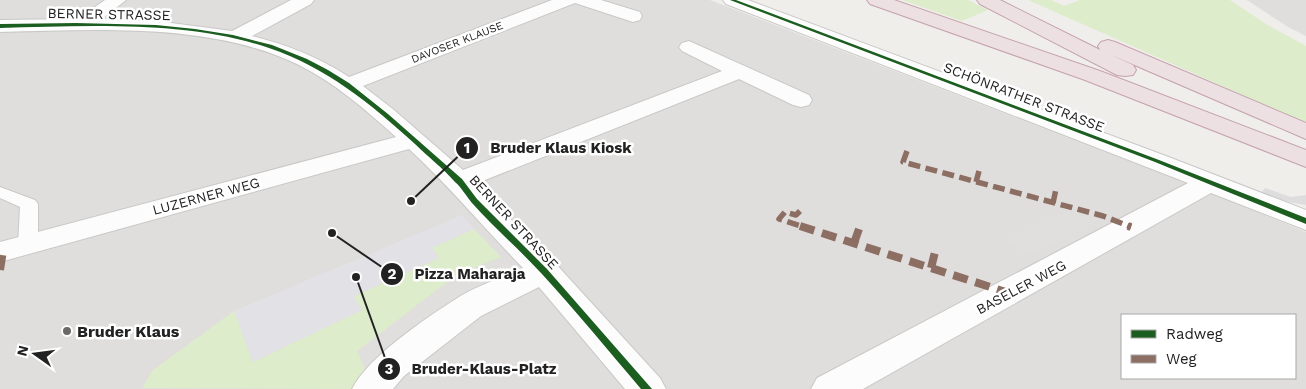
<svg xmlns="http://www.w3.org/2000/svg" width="1306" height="389" viewBox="0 0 1306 389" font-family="'Work Sans',sans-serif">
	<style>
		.residential { fill: #dfdedc; fill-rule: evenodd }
		.grass { fill: #ddeccb }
		.parking { fill: #e0dfde }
		.plaza { fill: #e2e1e5 }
		.pier { fill: #dedddd }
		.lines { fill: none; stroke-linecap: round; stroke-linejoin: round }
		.service-casing { stroke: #c9c8c7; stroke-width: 2 }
		.minor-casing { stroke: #c9c8c7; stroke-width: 2 }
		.motorway-casing { stroke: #c5a2ac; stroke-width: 2 }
		.service { fill: #fdfcfc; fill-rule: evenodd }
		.minor { fill: #fdfcfc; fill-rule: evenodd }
		.motorway { fill: #ece0e2; fill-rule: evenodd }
		.quiet-far1 { stroke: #8d6e63; stroke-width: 5.5; stroke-dasharray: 12 5.5; stroke-linecap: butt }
		.quiet { stroke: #8d6e63; stroke-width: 8; stroke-dasharray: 15 8; stroke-linecap: butt }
		.cycleway-casing { stroke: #fff; stroke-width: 3 }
		.cycleway { fill: #1b5e20; fill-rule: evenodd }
		.poi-dot { fill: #6a6968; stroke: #fff; stroke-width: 2 }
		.labels { text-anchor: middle; stroke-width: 5; stroke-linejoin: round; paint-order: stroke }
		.far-street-label { font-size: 11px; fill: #222; stroke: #fff }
		.street-label { font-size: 14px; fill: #222; stroke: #fff }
		.near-poi-label { font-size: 16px; font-weight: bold; fill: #222; stroke: #fff; text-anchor: start }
		.leader { fill: none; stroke: #222; stroke-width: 2 }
		.callout-dot { fill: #222; stroke: #fff; stroke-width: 2 }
		.mark-label { font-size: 15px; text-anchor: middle; font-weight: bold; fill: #fff }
		.callout-label { font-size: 15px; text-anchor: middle; font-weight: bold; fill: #222; stroke: #fff; stroke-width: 5; stroke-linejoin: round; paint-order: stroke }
	</style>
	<rect width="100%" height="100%" fill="#f0eeeb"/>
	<!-- residential -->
	<g class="residential">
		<path d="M0,0h710l522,201 74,31v157h-1306zM1122,315h173v63h-173z"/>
		<path d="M1247,0h59v36l-18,-9z"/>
	</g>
	<!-- grass -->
	<g class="grass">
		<path d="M902,0h66l20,10 -26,11z"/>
		<path d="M1028,0h23l13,6 16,-6h150l36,24 40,22v77z"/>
		<path d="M474,229l27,28 -46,19 -87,100 -18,13 -208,-1 11,-18 81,-59 19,51 109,-52 -8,-14 85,-38 -7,-10z"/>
	</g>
	<!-- parking -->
	<g class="parking">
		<path d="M1066,211l21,13 -58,31 -21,-15z"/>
		<path d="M501,257l16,15 -149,104 -11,-25 98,-75z"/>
	</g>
	<!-- plaza -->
	<path class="plaza" d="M462,215l12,14 -42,19 7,10 -85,38 8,14 -109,52 -19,-51z"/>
	<!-- pier -->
	<path class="pier" d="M1265,188l26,9 15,-2v10l-25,-4 -20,-8z"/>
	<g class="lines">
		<defs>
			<path id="service" d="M0,187l35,13 3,4v41l-3,5 -7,1 -7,-1 -3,-5 2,-38 -20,-9z"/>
			<g id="minor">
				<path d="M105,0h21l-24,19 54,2 76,10 59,-31h23l-3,4 -59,32c35,9 67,21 97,41l203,-77h49l39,12 2,4 -2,4 -7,2 -58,-19 -212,83 31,24 69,60 259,-99 -40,-20 -3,-4 3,-4 7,-2 120,54 3,5 -3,5 -8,2 -8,-2 -54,-26 -264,105 80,79 105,115 6,11h-41l-86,-102 -58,29 -77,60 -11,13h-41c16,-32 74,-71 104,-90 20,-13 45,-21 67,-31 -39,-40 -74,-82 -114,-119l-409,113v-20l396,-105c-30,-27 -61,-54 -97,-72 -88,-43 -203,-35 -299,-33v-12l78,-1z"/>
				<path d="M723,0h25l418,156 140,54v20l-95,-37 -348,196h-52l6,-11 371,-195 -462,-179z"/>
			</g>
			<g id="motorway">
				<path d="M867,0h27l206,71 206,79v17l-221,-87 -215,-76z"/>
				<path d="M977,0h23l100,50 -2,-4 3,-4 7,-2 7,2 191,81v16l-197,-85 24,11 3,5 -3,5 -8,1 -8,-1 -137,-71z"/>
			</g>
		</defs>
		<!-- service casing -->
		<use href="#service" class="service-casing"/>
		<!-- minor casing -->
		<use href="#minor" class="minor-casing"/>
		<!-- motorway casing -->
		<use href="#motorway" class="motorway-casing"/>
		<!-- service -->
		<use href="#service" class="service"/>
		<!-- minor -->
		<use href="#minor" class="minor"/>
		<!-- motorway -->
		<use href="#motorway" class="motorway"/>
		<!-- quiet-far1 -->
		<g class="quiet-far1">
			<path d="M907,151l-4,11 200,54 28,11"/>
			<path d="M976,182l3,-11"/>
			<path d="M1053,203l3,-14"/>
			<path d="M800,211l-4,4 -11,-3 -6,7 25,8"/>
		</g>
		<!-- quiet -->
		<g class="quiet">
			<path d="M800,226l209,67"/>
			<path d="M1128,226l3,1"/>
			<path d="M854,243l5,-14"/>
			<path d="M931,268l4,-16"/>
			<path d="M0,270l3,-19"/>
		</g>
		<defs>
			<g id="cycleway">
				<path d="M730,0h6l423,160 147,58v6l-151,-62z"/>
				<path d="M76,23l80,2 39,4 38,6 39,10 35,14 21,11 21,13 39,31 74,65 15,20 70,70 105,120h-11c-33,-39 -66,-79 -100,-116 -22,-24 -47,-45 -69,-70 -6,-7 -10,-15 -17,-21 -12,-14 -27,-25 -40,-38 -44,-40 -89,-77 -146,-96 -82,-28 -184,-22 -269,-20v-4z"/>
			</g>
		</defs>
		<!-- cycleway casing -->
		<use href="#cycleway" class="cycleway-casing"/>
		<!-- cycleway -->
		<use href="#cycleway" class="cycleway"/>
	</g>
	<!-- markers -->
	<circle class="poi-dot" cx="67" cy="331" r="5"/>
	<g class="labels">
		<!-- far-street labels -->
		<g class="far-street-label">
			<text transform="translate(457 42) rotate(-21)" y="4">DAVOSER KLAUSE</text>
		</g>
		<!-- street labels -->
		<g class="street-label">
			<text transform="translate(109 14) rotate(1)" y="5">BERNER STRASSE</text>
			<text transform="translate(1024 97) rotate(21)" y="5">SCHÖNRATHER STRASSE</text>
			<text transform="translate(206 196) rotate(-15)" y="5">LUZERNER WEG</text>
			<text transform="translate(514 222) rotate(47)" y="5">BERNER STRASSE</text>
			<text transform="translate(1021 287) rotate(-28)" y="5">BASELER WEG</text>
		</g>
		<!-- near-poi labels -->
		<g class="near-poi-label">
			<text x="77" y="337">Bruder Klaus</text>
		</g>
	</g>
	<!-- callouts -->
	<path class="leader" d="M411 201L467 148M332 233L392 274M356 277L389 369"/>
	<g class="callout-dot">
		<circle cx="411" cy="201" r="5"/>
		<circle cx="332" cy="233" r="5"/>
		<circle cx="356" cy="277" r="5"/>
		<circle cx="467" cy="148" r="12"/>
		<circle cx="392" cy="274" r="12"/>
		<circle cx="389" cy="369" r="12"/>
	</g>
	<g class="mark-label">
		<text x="467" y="153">1</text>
		<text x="392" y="279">2</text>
		<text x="389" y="374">3</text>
	</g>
	<g class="callout-label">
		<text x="561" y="153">Bruder Klaus Kiosk</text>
		<text x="470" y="279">Pizza Maharaja</text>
		<text x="484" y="374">Bruder-Klaus-Platz</text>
	</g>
	<!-- legend -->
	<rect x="1121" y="314" width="175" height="65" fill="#ffffff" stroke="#a7a7a7"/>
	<rect x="1131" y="330" width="25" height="8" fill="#1b5e20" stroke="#a7a7a7"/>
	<text x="1166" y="339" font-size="15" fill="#222222">Radweg</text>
	<rect x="1131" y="355" width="25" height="8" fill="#8d6e63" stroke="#a7a7a7"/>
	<text x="1166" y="364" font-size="15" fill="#222222">Weg</text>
	<!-- north arrow -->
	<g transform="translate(35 354) rotate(284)" stroke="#ffffff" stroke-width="4" paint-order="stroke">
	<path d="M0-4L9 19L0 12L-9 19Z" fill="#222222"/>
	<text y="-8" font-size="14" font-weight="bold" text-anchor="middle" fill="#222222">N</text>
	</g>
</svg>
